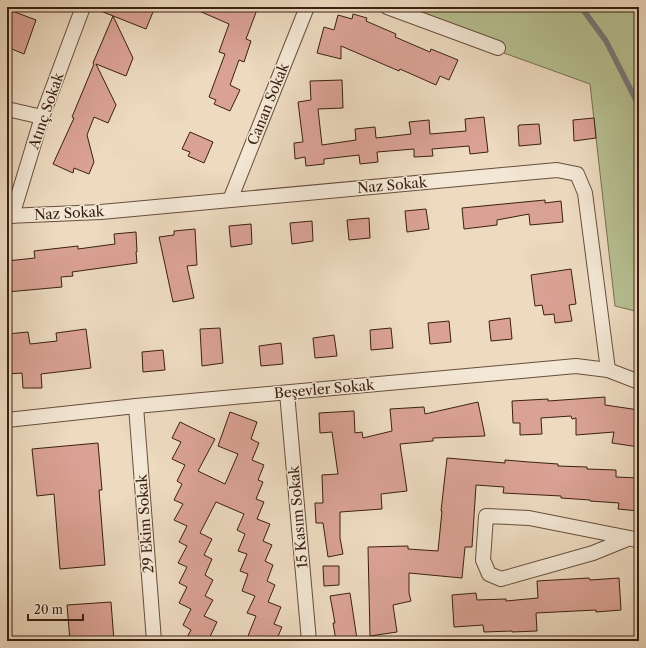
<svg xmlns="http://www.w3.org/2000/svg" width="646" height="648" viewBox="0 0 646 648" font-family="'Libre Caslon Text',serif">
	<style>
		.green { fill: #b7c092; stroke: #797052 }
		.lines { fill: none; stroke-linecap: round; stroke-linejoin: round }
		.stream { stroke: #767b79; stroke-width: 5.5 }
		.building { fill: #daa294; stroke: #3b2012 }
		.street-casing { stroke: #684e3d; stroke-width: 16 }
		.street { stroke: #f3e7d5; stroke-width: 14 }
		.labels { text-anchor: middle; stroke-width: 3; stroke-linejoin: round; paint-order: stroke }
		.street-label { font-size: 14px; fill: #3b2012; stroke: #f3e7d5 }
	</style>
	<rect width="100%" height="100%" fill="#eddabf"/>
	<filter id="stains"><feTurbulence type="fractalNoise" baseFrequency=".005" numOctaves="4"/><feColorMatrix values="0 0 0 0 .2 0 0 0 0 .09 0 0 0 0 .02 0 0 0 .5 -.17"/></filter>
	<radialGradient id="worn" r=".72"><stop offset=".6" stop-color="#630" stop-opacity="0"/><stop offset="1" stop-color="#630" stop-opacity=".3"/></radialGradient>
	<!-- green -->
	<path class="green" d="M376,7h263v305l-24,-6 -25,-222z"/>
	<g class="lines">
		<!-- stream -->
		<path class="stream" d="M581,7l25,34 33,65"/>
	</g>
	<!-- building -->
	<g class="building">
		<path d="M93,7h62l-9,22 -53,-21z"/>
		<path d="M190,7h68l-12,32 5,2 -7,21 -5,-2 -9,25 10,5 -10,21 -16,-7 2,-4 -7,-3 16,-43 -6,-2 10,-28z"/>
		<path d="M7,9l29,11 -12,34 -17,-7z"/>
		<path d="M353,14l14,4 -1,3 30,13 -1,3 35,15 1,-3 27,11 -9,20 -9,-4 -4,9 -36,-16 -1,2 -58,-25v13l-24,-6 7,-26 10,3 4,-15 14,4z"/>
		<path d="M113,16l20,42 -7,18 -30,-12 20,41 -8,18 -14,-6 -7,18 7,27 -5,12 -15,-6 -1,5 -20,-9 21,-46 -2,-1 22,-53 -1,-1z"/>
		<path d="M342,80l1,28 -25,1 4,36 34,-5 -1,-11 20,-2 1,11 35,-4 -2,-12 20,-2 1,14 36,-3 -1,-12 19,-2 4,35 -18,2 -1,-8 -37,3 1,7 -19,1v-8l-37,3 1,10 -18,2 -1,-9 -35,4v5l-18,2 -1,-9 -10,2 -1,-16 9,-1 -5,-40 13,-2 -1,-19z"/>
		<path d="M594,118l2,20 -22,3 -1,-21z"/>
		<path d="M539,124l2,20 -22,2 -1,-20h1v-1z"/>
		<path d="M190,132l23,10 -9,21 -16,-7 2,-4 -8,-3z"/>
		<path d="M545,200v3l16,-2 2,21 -33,3 -1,-11 -32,6v5l-33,4 -2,-21z"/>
		<path d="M426,209l3,20 -22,3 -2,-21z"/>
		<path d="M369,218l1,20 -21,2 -2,-20z"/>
		<path d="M312,221l1,20 -21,3 -2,-21z"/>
		<path d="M251,224l1,20 -21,3 -2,-21z"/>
		<path d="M195,229l2,36 -10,1 7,32 -21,4 -14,-65 15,-2v-4z"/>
		<path d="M136,232l1,20h-1l1,11 -65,9 1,4 -12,1 1,10 -55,5v-31l28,-3 -1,-7 44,-5v3l37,-5 -1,-10z"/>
		<path d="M571,269l5,35 -7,1 3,16 -17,2 -1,-9 -10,1 -2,-10 -7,1 -4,-31z"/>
		<path d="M510,318l2,21 -21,2 -2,-20z"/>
		<path d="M449,321l2,21 -21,2 -2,-21z"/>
		<path d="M220,328l3,35 -21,3 -2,-37z"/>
		<path d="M391,328l2,20 -22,2 -1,-20z"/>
		<path d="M86,329l5,39 -50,6 1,14h-19l-1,-15 -15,1v-40l21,-2 2,12 27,-3 -1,-8z"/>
		<path d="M334,335l3,21 -22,2 -2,-20z"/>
		<path d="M281,343l2,21 -22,2 -2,-20z"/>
		<path d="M163,350l2,20 -22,2 -1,-20z"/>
		<path d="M605,397v8l34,5v37l-27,-4 2,-11 -38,3v-17l-4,1 -1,-3 -30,2 1,16 -22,1v-12h-7l-1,-22 36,-2v2z"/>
		<path d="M478,402l7,34 -52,2v3l-33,3 7,47 -26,3 1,15 -42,3v26l3,16 -15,3 -5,-34h-7l-1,-20h8l-1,-28 16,-1 -6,-42 -12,1 -1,-20 35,-2 1,22 7,-1 1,6 29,-7 -2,-22 34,-2 1,7z"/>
		<path d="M230,412l27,10 -6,17 8,4 -7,17 12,5 -6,15 5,2 -7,17 8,3 -7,17 13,5 -7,17 9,4 -7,16 8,4 -6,16 8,4 -7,17 13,5 -7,17 8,3 -6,14h-30l10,-25 -9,-3 8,-17 -13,-5 6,-17 -8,-3 7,-17 -9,-3 7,-17 -8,-4 7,-16 -28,-12 -16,31 12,6 -8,16 8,4 -7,16 8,5 -8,16 8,4 -9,16 13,6 -9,19h-23l6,-11 -8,-5 8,-16 -12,-6 8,-16 -8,-4 8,-16 -9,-4 9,-17 -8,-4 8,-16 -13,-6 9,-16 -9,-4 8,-16 -5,-3 8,-16 -13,-6 9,-17 -9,-4 8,-16 35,17 -17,32 27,13 13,-30 -20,-8z"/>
		<path d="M98,443l4,47h-3l6,75 -45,4 -6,-75 -17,2 -5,-47z"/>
		<path d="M447,458l58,5v-3l24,2 29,2v2l29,1v2l29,1v7l23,1v33l-21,-2 1,-6 -29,-2v-1l-29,-2v-2l-58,-3 1,-6 -28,-2 -4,62h-7l-3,31 -53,-5v20l2,8 -18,4 4,27 -27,4 -2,-89 40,-1v3l30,2 4,-40h-1z"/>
		<path d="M323,566h16v19l-15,1z"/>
		<path d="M589,578l1,2 29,-2 2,32 -25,2v-2l-60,3 1,18 -25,1v-1l-28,1 -1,-7 -29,2 -2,-32 24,-2 1,7 29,-1v2l32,-3 -1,-17z"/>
		<path d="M350,593l7,46 -13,2h-8l-3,-18h2l-5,-27z"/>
		<path d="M111,602l3,39h-44l-3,-36z"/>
	</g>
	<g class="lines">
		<defs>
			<g id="street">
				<path d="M387,7l111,41"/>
				<path d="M7,109l35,8"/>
				<path d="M230,200l77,-193"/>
				<path d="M7,216l94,-4 456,-42 20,4 8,19 23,177"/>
				<path d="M12,216l30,-99 41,-110"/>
				<path d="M287,393l22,248"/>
				<path d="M136,406l18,235"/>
				<path d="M7,420l129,-14 440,-40 32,4 31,12"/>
				<path d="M630,538l-37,15 -92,26 -12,-5 -6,-14 3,-44 43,2 101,20 9,3"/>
			</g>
		</defs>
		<!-- street casing -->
		<use href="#street" class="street-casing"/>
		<!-- street -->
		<use href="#street" class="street"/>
	</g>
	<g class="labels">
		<!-- street labels -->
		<g class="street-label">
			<text transform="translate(268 104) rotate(-68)" y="5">Canan Sokak</text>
			<text transform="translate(46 111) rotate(-71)" y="5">Atınç Sokak</text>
			<text transform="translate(392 185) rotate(-5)" y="5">Naz Sokak</text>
			<text transform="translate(69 213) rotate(-3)" y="5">Naz Sokak</text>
			<text transform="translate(324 389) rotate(-5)" y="5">Beşevler Sokak</text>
			<text transform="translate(298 517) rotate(-95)" y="5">15 Kasım Sokak</text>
			<text transform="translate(145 524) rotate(-94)" y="5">29 Ekim Sokak</text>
		</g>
	</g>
	<!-- margin -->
	<rect width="646" height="648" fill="none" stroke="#eddabf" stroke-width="24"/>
	<rect x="8" y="8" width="630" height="632" fill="none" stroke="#3b2012" stroke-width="2"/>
	<rect x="12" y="12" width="622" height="624" fill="none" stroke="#3b2012"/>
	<!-- scale -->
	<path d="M28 614v6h55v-6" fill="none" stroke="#3b2012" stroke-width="2"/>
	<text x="34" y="614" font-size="12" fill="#3b2012" stroke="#f3e7d5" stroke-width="3" paint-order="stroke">20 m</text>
	<rect width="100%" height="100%" filter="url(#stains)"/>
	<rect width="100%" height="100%" fill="url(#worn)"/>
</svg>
